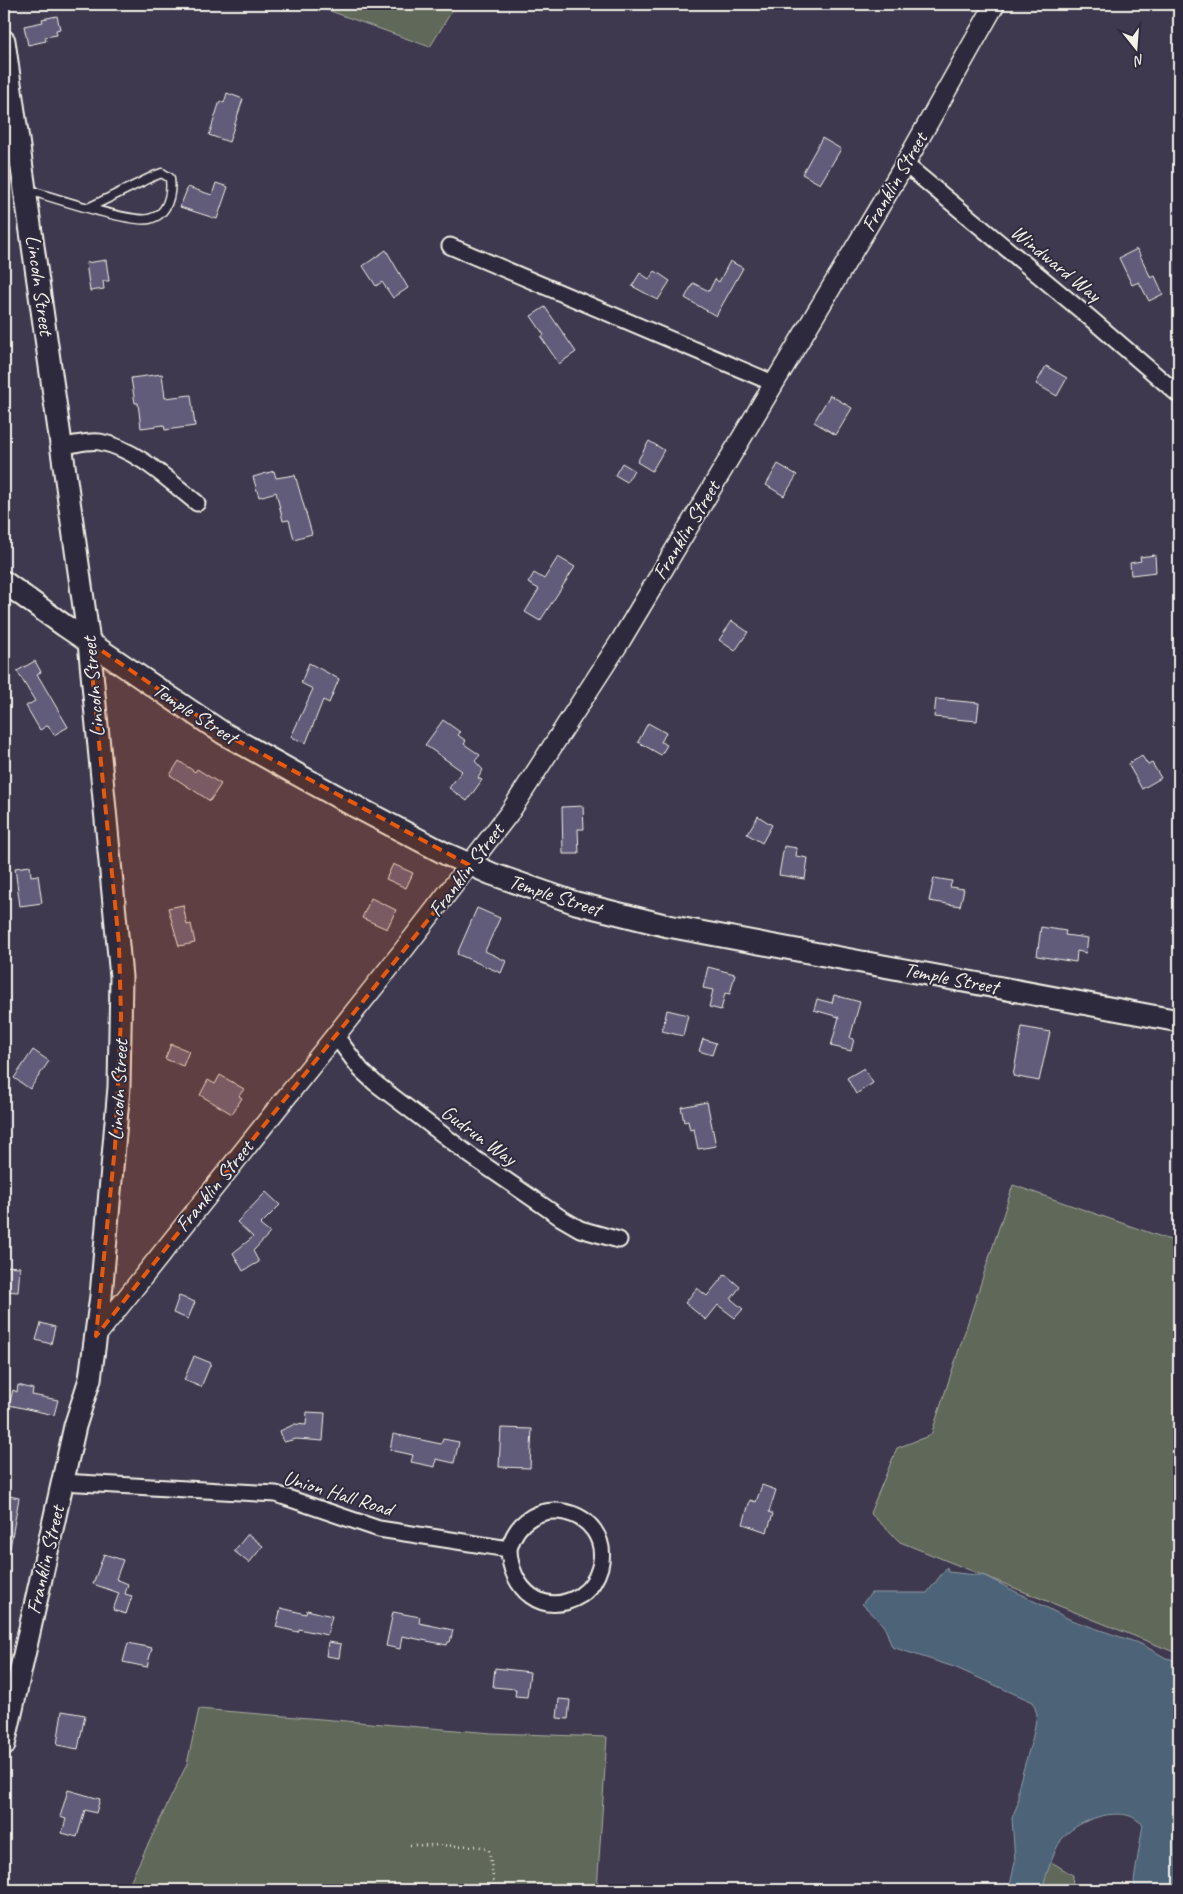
<svg xmlns="http://www.w3.org/2000/svg" width="1183" height="1894" viewBox="0 0 1183 1894" font-family="Caveat,sans-serif">
	<style>
		.green { fill: #61675a; stroke: #aaaca1 }
		.water { fill: #4d6478; stroke: #909ca5 }
		.building { fill: #605c7a; stroke: #f4f1e8 }
		.lines { fill: none; stroke-linecap: round; stroke-linejoin: round }
		.service-casing { stroke: #f4f1e8; stroke-width: 11 }
		.minor-casing { stroke: #f4f1e8; stroke-width: 19 }
		.tertiary-casing { stroke: #f4f1e8; stroke-width: 22 }
		.secondary-casing { stroke: #f4f1e8; stroke-width: 25 }
		.path { stroke: #f4f1e8; stroke-width: 2.5; stroke-dasharray: 1 4; stroke-linecap: butt }
		.service { stroke: #2f2a3d; stroke-width: 8 }
		.minor { stroke: #2f2a3d; stroke-width: 15 }
		.tertiary { stroke: #2f2a3d; stroke-width: 19 }
		.secondary { stroke: #2f2a3d; stroke-width: 21 }
		.marked { fill: #e8590c; fill-opacity: 0.2; stroke: #e8590c; stroke-width: 4; stroke-dasharray: 10 6; stroke-linejoin: round }
		.labels { text-anchor: middle; stroke-width: 4; stroke-linejoin: round; paint-order: stroke }
		.street-label { font-size: 21px; fill: #f4f1e8; stroke: #2f2a3d }
	</style>
	<rect width="100%" height="100%" fill="#3e394f"/>
	<filter id="ink" filterUnits="userSpaceOnUse"><feTurbulence type="fractalNoise" baseFrequency=".02" numOctaves="2"/><feDisplacementMap in="SourceGraphic" scale="10" xChannelSelector="R" yChannelSelector="G"/><feConvolveMatrix kernelMatrix="1 2 1 2 8 2 1 2 1" color-interpolation-filters="sRGB"/></filter>
	<g filter="url(#ink)">
		<!-- green -->
		<g class="green">
			<path d="M311,4h145l-26,43z"/>
			<path d="M1013,1185l166,58v411l-279,-112 -30,-29 27,-65 34,-13z"/>
			<path d="M199,1709l293,24 115,4 -10,153h-471l61,-126z"/>
			<path d="M1048,1860l25,15 -1,15h-45z"/>
		</g>
		<!-- water -->
		<path class="water" d="M947,1567l1,5 37,4 86,44 70,24 25,14 13,3v229h-43l-2,-9 9,-57c-4,-2 -9,-7 -13,-8 -21,-7 -55,6 -68,23 -10,14 -15,35 -20,51h-33l6,-28 -3,-44 6,-15v-15l15,-52 4,-22 -4,-12 -79,-35 -62,-20 -8,-22 -22,-21 9,-11h56z"/>
		<!-- building -->
		<g class="building">
			<path d="M57,16l3,13 -4,1 1,5 -12,2 1,4 -18,4 -4,-19 19,-4 -1,-3z"/>
			<path d="M227,93l16,6 -14,43 -20,-7 11,-34 4,2z"/>
			<path d="M822,138l19,11 -21,35 -18,-10z"/>
			<path d="M216,183l12,4 -11,32 -37,-12 8,-20 24,8z"/>
			<path d="M1137,249l14,29 4,-2 8,18 -14,7 -10,-19 -7,3 -13,-27z"/>
			<path d="M386,250l22,38 -15,10 -11,-16 -6,4 -13,-20z"/>
			<path d="M106,260l3,21h-6l1,8 -14,2 -4,-28z"/>
			<path d="M730,261l13,7 -27,48 -31,-18 8,-15 16,8 6,-12 4,3z"/>
			<path d="M655,271l15,10 -12,19 -26,-14 8,-13 9,6z"/>
			<path d="M545,307l31,45 -17,12 -18,-27 3,-2 -13,-19z"/>
			<path d="M1046,366l21,12 -10,18 -21,-12z"/>
			<path d="M162,374l3,24 26,-3 4,31 -30,4 -1,-5 -23,3 -3,-25h-3l-4,-25z"/>
			<path d="M830,395l22,13 -16,27 -22,-13z"/>
			<path d="M649,441l15,9 -12,21 -15,-9z"/>
			<path d="M622,463l12,7 -7,12 -12,-7z"/>
			<path d="M778,464l19,11 -13,21 -18,-11z"/>
			<path d="M274,471l2,7 19,-3 17,59 -18,5 -5,-19 -6,1 -7,-29 -17,5 -6,-20z"/>
			<path d="M1155,555l1,17 -25,3 -1,-12 11,-2 -1,-4z"/>
			<path d="M558,557l17,10 -35,54 -15,-9 14,-23 -11,-6 6,-10 10,6z"/>
			<path d="M732,621l16,11 -13,19 -16,-11z"/>
			<path d="M35,661l6,11 -4,2 31,53 -14,8 -6,-10 -8,5 -14,-24 9,-5 -18,-30z"/>
			<path d="M309,663l30,16 -10,24 -6,-3 -17,43 -15,-6 22,-48 -12,-6z"/>
			<path d="M936,699l43,4 -2,18 -43,-4z"/>
			<path d="M443,720l17,12 -2,3 8,6 -2,3 16,11 -5,6 8,9 -5,8 4,2 -15,21 -18,-13 13,-17 -37,-26z"/>
			<path d="M648,723l18,10 -5,9 6,3 -6,10 -23,-13z"/>
			<path d="M1142,756l6,9 4,-2 9,15 -19,11 -14,-25z"/>
			<path d="M179,761l16,11 2,-3 24,15 -11,17 -40,-26z"/>
			<path d="M583,806l1,23h-6l1,25h-16l-1,-47z"/>
			<path d="M758,816l14,9 -10,18 -15,-9z"/>
			<path d="M784,846l13,2 -1,8 12,2 -3,21 -26,-4z"/>
			<path d="M393,864l20,9 -7,15 -20,-9z"/>
			<path d="M30,866l1,10 7,-1 4,28 -22,3 -5,-38z"/>
			<path d="M934,878l18,3 -2,6 14,2 -4,17 -31,-5z"/>
			<path d="M371,898l25,12 -9,19 -25,-11z"/>
			<path d="M183,905l4,20 4,-1 4,19 -16,3 -11,-38z"/>
			<path d="M477,908l23,10 -15,33 21,10 -5,12 -44,-19z"/>
			<path d="M1041,927l25,4 -1,4 23,3 -2,15 -9,-2 -1,11 -39,-6z"/>
			<path d="M708,967l27,7 -5,20 -5,-1 -4,17 -12,-3 4,-17 -10,-2z"/>
			<path d="M834,995l26,7 -10,36 4,1 -3,12 -20,-5 8,-29 -25,-7 3,-11 15,4z"/>
			<path d="M667,1010l21,5 -5,21 -21,-5z"/>
			<path d="M1022,1027l28,5 -11,49 -26,-5z"/>
			<path d="M703,1039l13,4 -4,12 -13,-4z"/>
			<path d="M171,1044l18,7 -6,15 -18,-7z"/>
			<path d="M33,1050l16,11 -19,28 -16,-11z"/>
			<path d="M864,1068l9,15 -17,11 -9,-16z"/>
			<path d="M220,1075l24,14 -5,7 3,2 -10,16 -32,-19 8,-15 7,4z"/>
			<path d="M707,1102l9,44 -18,3 -4,-20 -4,1 -2,-9 -4,1 -3,-15z"/>
			<path d="M266,1192l14,13 -20,20 10,8 -17,18 6,11 -16,9 -10,-18 20,-16 -16,-15z"/>
			<path d="M4,1266l16,1 -2,25 -14,-1z"/>
			<path d="M725,1274l15,13 -9,12 12,10 -8,9 -17,-13 -12,15 -21,-17 12,-15 10,8z"/>
			<path d="M179,1296l16,6 -7,17 -15,-6z"/>
			<path d="M41,1323l14,4 -4,17 -15,-4z"/>
			<path d="M194,1356l17,7 -10,24 -17,-7z"/>
			<path d="M18,1385l15,4 -1,6 26,5 -4,15 -45,-10 4,-15 4,2z"/>
			<path d="M307,1412l18,1 -2,28 -27,-2 -12,3 -4,-11 15,-7 11,1z"/>
			<path d="M501,1428l31,1 -2,39 -31,-1z"/>
			<path d="M393,1434l48,10 2,-5 16,3 -5,21 -18,-4 -1,8 -24,-5 2,-7 -23,-5z"/>
			<path d="M762,1485l14,5 -7,22 4,2 -6,18 -24,-8 7,-24 6,2z"/>
			<path d="M4,1495l15,3 -9,50 -6,-1z"/>
			<path d="M248,1534l15,12 -14,17 -15,-12z"/>
			<path d="M104,1554l19,6 -7,19 12,5 -3,10 7,2 -6,18 -13,-4 6,-17 -26,-9z"/>
			<path d="M281,1608l25,6 1,-4 25,6 -5,19 -28,-6 -1,3 -22,-5z"/>
			<path d="M393,1612l27,5 -1,6 34,7 -3,12h-2l-1,3 -45,-9 -2,13 -14,-3z"/>
			<path d="M328,1642l13,2 -2,14 -13,-2z"/>
			<path d="M128,1643l24,5 -5,19 -24,-5z"/>
			<path d="M495,1668l35,4 -3,25 -12,-1 1,-7 -23,-2z"/>
			<path d="M559,1699l11,1 -2,19 -11,-1z"/>
			<path d="M62,1711l23,4 -7,34 -21,-4z"/>
			<path d="M68,1790l32,9 -4,14 -11,-3 -8,27 -15,-4 4,-14 -6,-2z"/>
		</g>
		<g class="lines">
			<defs>
				<path id="service" d="M28,190c24,7 101,33 121,29 19,-4 23,-25 21,-41l-8,-5 -8,3 -64,31"/>
				<g id="minor">
					<path d="M905,164l185,154 89,77"/>
					<path d="M450,246l323,137"/>
					<path d="M62,446c11,-1 27,-6 38,-4 37,7 69,39 97,61"/>
					<path d="M335,1035l26,35 14,13 96,73 90,62 19,11 39,11"/>
					<path d="M62,1482l214,12 103,35 130,20c16,-63 105,-41 91,18 -3,11 -10,22 -19,28 -38,24 -71,-6 -72,-46"/>
				</g>
				<path id="tertiary" d="M96,1336l306,-384 108,-140 111,-172 284,-476 90,-160"/>
				<g id="secondary">
					<path d="M4,41l85,601 32,335 -2,110 -18,209 -11,83 -15,47 -71,319"/>
					<path d="M4,582l61,44 158,107 124,69 99,52 46,20 84,29 92,23 511,95"/>
				</g>
			</defs>
			<!-- service casing -->
			<use href="#service" class="service-casing"/>
			<!-- minor casing -->
			<use href="#minor" class="minor-casing"/>
			<!-- tertiary casing -->
			<use href="#tertiary" class="tertiary-casing"/>
			<!-- secondary casing -->
			<use href="#secondary" class="secondary-casing"/>
			<!-- path -->
			<path class="path" d="M410,1845l68,1 11,4 6,40"/>
			<!-- service -->
			<use href="#service" class="service"/>
			<!-- minor -->
			<use href="#minor" class="minor"/>
			<!-- tertiary -->
			<use href="#tertiary" class="tertiary"/>
			<!-- secondary -->
			<use href="#secondary" class="secondary"/>
		</g>
	</g>
	<!-- marked area -->
	<path class="marked" d="M89,642l134,91 248,133 -375,470 19,-189 6,-130 -2,-73z"/>
	<g class="labels">
		<!-- street labels -->
		<g class="street-label">
			<text transform="translate(894 182) rotate(-60)" y="7">Franklin Street</text>
			<text transform="translate(1056 263) rotate(39)" y="7">Windward Way</text>
			<text transform="translate(40 285) rotate(82)" y="7">Lincoln Street</text>
			<text transform="translate(686 530) rotate(-59)" y="7">Franklin Street</text>
			<text transform="translate(93 687) rotate(-95)" y="7">Lincoln Street</text>
			<text transform="translate(195 713) rotate(33)" y="7">Temple Street</text>
			<text transform="translate(466 870) rotate(-53)" y="7">Franklin Street</text>
			<text transform="translate(555 895) rotate(18)" y="7">Temple Street</text>
			<text transform="translate(951 978) rotate(11)" y="7">Temple Street</text>
			<text transform="translate(118 1090) rotate(-87)" y="7">Lincoln Street</text>
			<text transform="translate(479 1135) rotate(36)" y="7">Gudrun Way</text>
			<text transform="translate(214 1186) rotate(-51)" y="7">Franklin Street</text>
			<text transform="translate(338 1493) rotate(17)" y="7">Union Hall Road</text>
			<text transform="translate(45 1560) rotate(-77)" y="7">Franklin Street</text>
		</g>
	</g>
	<!-- margin -->
	<rect width="1183" height="1894" fill="none" stroke="#2f2a3d" stroke-width="20"/>
	<rect x="10" y="10" width="1163" height="1874" fill="none" stroke="#f4f1e8" stroke-width="2" filter="url(#ink)"/>
	<!-- north arrow -->
	<g transform="translate(1136 48) rotate(163)" stroke="#2f2a3d" stroke-width="4" paint-order="stroke">
	<path d="M0-4L9 19L0 12L-9 19Z" fill="#f4f1e8"/>
	<text y="-8" font-size="14" font-weight="bold" text-anchor="middle" fill="#f4f1e8">N</text>
	</g>
</svg>
